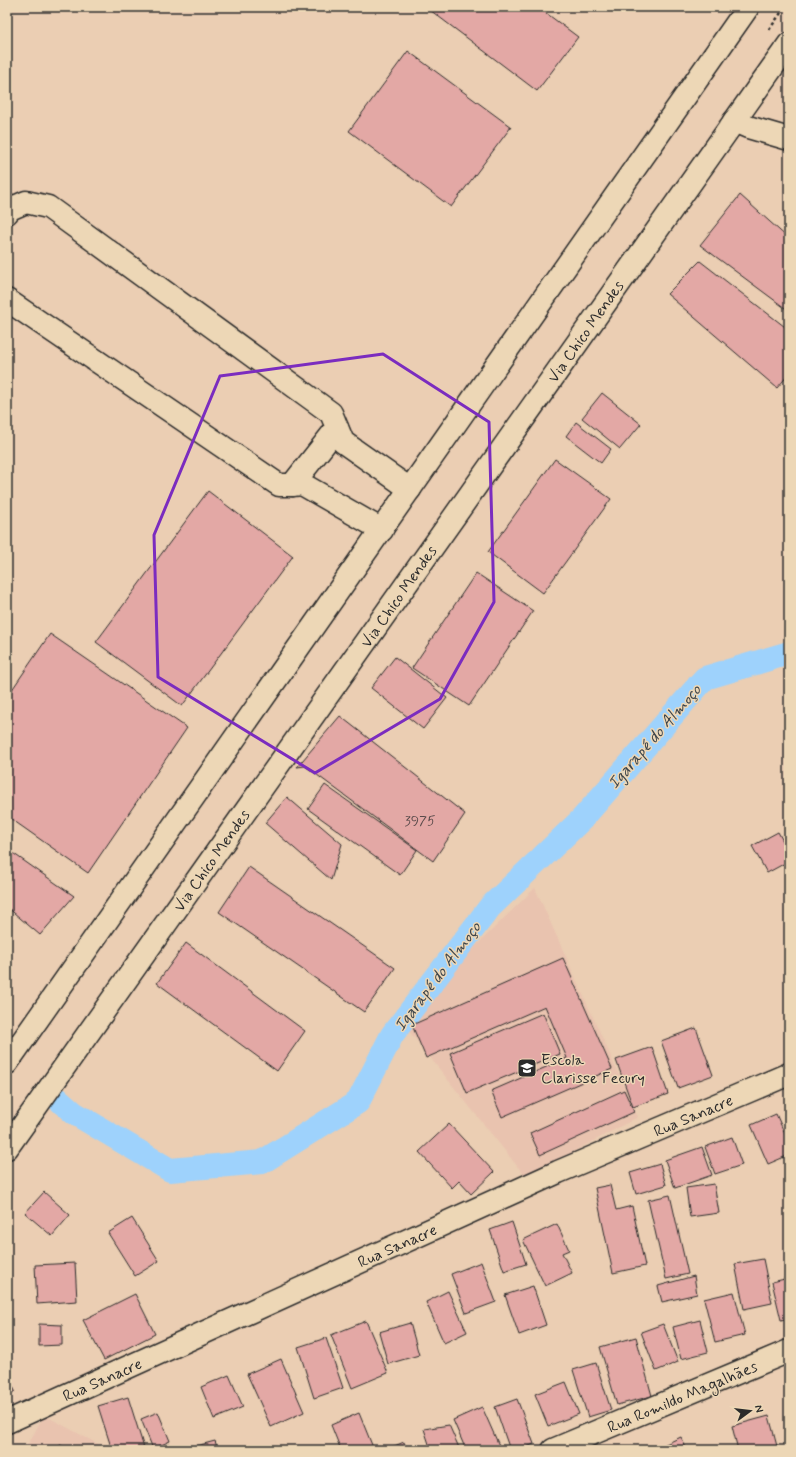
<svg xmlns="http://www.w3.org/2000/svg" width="796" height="1457" viewBox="0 0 796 1457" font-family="Mynerve,sans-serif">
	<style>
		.built { fill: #e9c3af }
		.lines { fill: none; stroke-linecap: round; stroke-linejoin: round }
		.canal { stroke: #9ed2fc; stroke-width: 24 }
		.building { fill: #e3a8a5; stroke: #2b2b2b }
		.minor-casing { stroke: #2b2b2b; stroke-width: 25 }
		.major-casing { stroke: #2b2b2b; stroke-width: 25 }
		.path { stroke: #2b2b2b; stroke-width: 2.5; stroke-dasharray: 3 3; stroke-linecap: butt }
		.minor { stroke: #edd7b6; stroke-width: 22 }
		.major { stroke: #edd7b6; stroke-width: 22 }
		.marked { fill: none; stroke: #7b2cbf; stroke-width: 3; stroke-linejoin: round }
		.labels { text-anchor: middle; stroke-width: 3; stroke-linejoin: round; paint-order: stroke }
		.number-label { font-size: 14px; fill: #594a4a }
		.street-label { font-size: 16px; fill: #2b2b2b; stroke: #edd7b6 }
		.poi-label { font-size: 16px; fill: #2b2b2b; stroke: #edd7b6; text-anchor: start }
		.water-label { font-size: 17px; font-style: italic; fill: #3c444a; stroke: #edd7b6 }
	</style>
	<rect width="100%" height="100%" fill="#ebceb3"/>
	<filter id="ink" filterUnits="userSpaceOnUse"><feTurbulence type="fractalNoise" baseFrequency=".025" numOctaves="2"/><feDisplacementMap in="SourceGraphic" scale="8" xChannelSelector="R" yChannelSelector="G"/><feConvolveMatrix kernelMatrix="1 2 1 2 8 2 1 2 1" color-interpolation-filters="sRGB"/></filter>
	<g filter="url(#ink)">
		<!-- built -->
		<g class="built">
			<path d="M535,888l103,229 -112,60 -126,-157z"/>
			<path d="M44,1415l65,35h-84z"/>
		</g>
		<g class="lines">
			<!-- canal -->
			<path class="canal" d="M58,1099l16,14 96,57 92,-8 96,-60 34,-67 98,-128 92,-88 123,-141 84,-25"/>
		</g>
		<!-- building -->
		<g class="building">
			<path d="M426,7h112l40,30 -41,54z"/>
			<path d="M408,51l103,76 -60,80 -102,-76z"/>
			<path d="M740,195l49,44v72l-89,-66z"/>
			<path d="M700,261l89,69v44l-12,14 -110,-94z"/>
			<path d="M602,393l39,31 -21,25 -38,-31z"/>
			<path d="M576,422l35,27 -10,14 -35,-27z"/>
			<path d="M555,459l56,40 -68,94 -55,-41z"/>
			<path d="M208,491l85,65 -111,150 -86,-64z"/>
			<path d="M476,573l57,38 -64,95 -57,-38z"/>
			<path d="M50,634l137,94 -99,145 -81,-57v-119z"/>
			<path d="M395,657l52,41 -24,31 -52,-41z"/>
			<path d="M340,716l125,98 -32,47 -128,-95 -8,1z"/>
			<path d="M325,785l92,65 -17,25 -92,-66z"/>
			<path d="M287,797l55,47 -11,36 -66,-57z"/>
			<path d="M778,832l11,20v9l-22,12 -15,-27z"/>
			<path d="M7,849l67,47 -34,39 -33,-28z"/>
			<path d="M249,867l146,101 -31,44 -145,-100z"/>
			<path d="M186,943l119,88 -28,40 -120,-88z"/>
			<path d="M563,958l49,111 -110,48 -11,-26 76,-33 -22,-52 -119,52 -14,-33z"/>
			<path d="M543,1013l17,41 -93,39 -17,-40z"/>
			<path d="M696,1028l17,47 -35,13 -17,-47z"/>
			<path d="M652,1047l16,47 -35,13 -17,-47z"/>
			<path d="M624,1090l10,22 -94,43 -10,-22z"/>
			<path d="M776,1114l13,29v12l-21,9 -17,-39z"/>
			<path d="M449,1124l45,48 -23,22 -12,-13 -7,7 -33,-36z"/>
			<path d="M732,1137l10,28 -27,9 -10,-27z"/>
			<path d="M702,1147l10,28 -37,13 -10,-28z"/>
			<path d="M660,1164l6,21 -30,9 -6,-21z"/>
			<path d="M714,1184l5,29 -29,4 -4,-29z"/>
			<path d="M610,1185l6,25 16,-4 13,60 -32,7 -18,-85z"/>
			<path d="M44,1192l26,23 -18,21 -27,-23z"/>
			<path d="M670,1195l18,79 -22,5 -18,-79z"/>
			<path d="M132,1218l27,43 -24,15 -27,-43z"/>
			<path d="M512,1222l14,42 -22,7 -14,-41z"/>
			<path d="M557,1224l12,26 -7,3 10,20 -27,13 -22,-46z"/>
			<path d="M763,1259l9,44 -28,6 -9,-45z"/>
			<path d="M481,1262l15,40 -30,11 -15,-39z"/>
			<path d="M75,1263l2,38 -40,3 -2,-39z"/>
			<path d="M694,1276l3,18 -35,8 -4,-16z"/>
			<path d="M789,1278v40l-8,2 -9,-38z"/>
			<path d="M533,1286l13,39 -27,10 -14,-40z"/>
			<path d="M448,1291l19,41 -23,11 -18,-41z"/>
			<path d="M734,1292l11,43 -30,7 -11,-43z"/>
			<path d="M135,1294l20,40 -51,26 -21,-40z"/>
			<path d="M700,1320l8,32 -27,7 -8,-32z"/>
			<path d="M366,1321l22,52 -36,15 -21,-53z"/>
			<path d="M410,1323l9,32 -31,9 -9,-32z"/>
			<path d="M39,1324l23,1v20l-23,1z"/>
			<path d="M663,1324l15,38 -22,9 -15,-39z"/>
			<path d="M636,1337l16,59 -35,9 -17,-58z"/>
			<path d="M326,1338l17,50 -29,10 -16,-51z"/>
			<path d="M281,1359l23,53 -33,15 -24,-53z"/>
			<path d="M596,1363l15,47 -23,7 -15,-47z"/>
			<path d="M7,1374l8,17 -8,5z"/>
			<path d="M229,1375l14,32 -29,12 -13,-32z"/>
			<path d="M566,1382l13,32 -31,12 -13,-32z"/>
			<path d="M128,1397l16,51 -5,2h-27l-14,-44z"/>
			<path d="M517,1399l17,45 -15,6h-9l-15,-43z"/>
			<path d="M482,1407l19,43h-35l-13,-30z"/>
			<path d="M158,1412l12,29 -17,8 -12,-30z"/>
			<path d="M359,1413l15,37h-33l-10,-25z"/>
			<path d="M769,1416l9,34h-40l-6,-24z"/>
			<path d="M449,1425l11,25h-29l-7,-21z"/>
			<path d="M681,1437l6,13h-29l-1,-2z"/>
			<path d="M215,1441l3,9h-37z"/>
			<path d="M404,1442l3,8h-22z"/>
			<path d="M60,1445l11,5h-13z"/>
		</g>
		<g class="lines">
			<defs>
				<g id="minor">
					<path d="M734,121l14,6 41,12"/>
					<path d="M7,213l3,-4 16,-7 22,5 283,206 12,29 67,47"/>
					<path d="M7,300l272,185h13l10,-1 80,46"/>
					<path d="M292,485l45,-57"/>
					<path d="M7,1422l551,-250 231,-98"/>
					<path d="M553,1450l236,-99"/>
				</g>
				<g id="major">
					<path d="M7,1063l741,-1056"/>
					<path d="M7,1148l782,-1104"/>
				</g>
			</defs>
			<!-- minor casing -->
			<use href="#minor" class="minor-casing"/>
			<!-- major casing -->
			<use href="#major" class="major-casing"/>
			<!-- path -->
			<path class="path" d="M769,30l16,-23"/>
			<!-- minor -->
			<use href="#minor" class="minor"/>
			<!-- major -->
			<use href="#major" class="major"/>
		</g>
	</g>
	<!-- marked area -->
	<path class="marked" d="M383,354l106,68 5,180 -54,97 -125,74 -157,-96 -4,-142 66,-159z"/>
	<!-- icons -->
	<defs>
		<symbol id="school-square" viewBox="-11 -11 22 22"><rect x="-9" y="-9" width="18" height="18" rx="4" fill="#2b2b2b" stroke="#edd7b6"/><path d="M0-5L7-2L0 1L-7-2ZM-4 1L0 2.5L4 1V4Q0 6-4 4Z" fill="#fff"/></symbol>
	</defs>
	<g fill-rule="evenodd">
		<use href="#school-square" x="516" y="1057" width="22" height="22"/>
	</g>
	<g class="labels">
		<!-- number labels -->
		<g class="number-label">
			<text x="420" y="825">3975</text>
		</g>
		<!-- street labels -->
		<g class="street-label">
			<text transform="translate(585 331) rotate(-55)" y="6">Via Chico Mendes</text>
			<text transform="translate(398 596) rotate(-55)" y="6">Via Chico Mendes</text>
			<text transform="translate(211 860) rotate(-55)" y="6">Via Chico Mendes</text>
			<text transform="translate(693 1115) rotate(-23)" y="6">Rua Sanacre</text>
			<text transform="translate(397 1245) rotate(-24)" y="6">Rua Sanacre</text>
			<text transform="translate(102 1379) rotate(-24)" y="6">Rua Sanacre</text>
			<text transform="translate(682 1396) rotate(-23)" y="6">Rua Romildo Magalhães</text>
		</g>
		<!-- poi labels -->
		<g class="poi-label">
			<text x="541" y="1065">Escola<tspan x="541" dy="18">Clarisse Fecury</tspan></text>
		</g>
		<!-- water labels -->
		<g class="water-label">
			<text transform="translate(654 736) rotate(-49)" y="6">Igarapé do Almoço</text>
			<text transform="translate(437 976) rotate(-53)" y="6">Igarapé do Almoço</text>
		</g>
	</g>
	<!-- margin -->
	<rect width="796" height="1457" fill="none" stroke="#edd7b6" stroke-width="24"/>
	<rect x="12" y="12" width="772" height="1433" fill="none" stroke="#2b2b2b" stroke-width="1.5" filter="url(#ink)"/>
	<!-- north arrow -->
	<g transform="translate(750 1411) rotate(75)" stroke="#edd7b6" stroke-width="3" paint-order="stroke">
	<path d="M0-3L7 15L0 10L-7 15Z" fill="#2b2b2b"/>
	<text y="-6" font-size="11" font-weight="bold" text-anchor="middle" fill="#2b2b2b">N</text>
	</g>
</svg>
